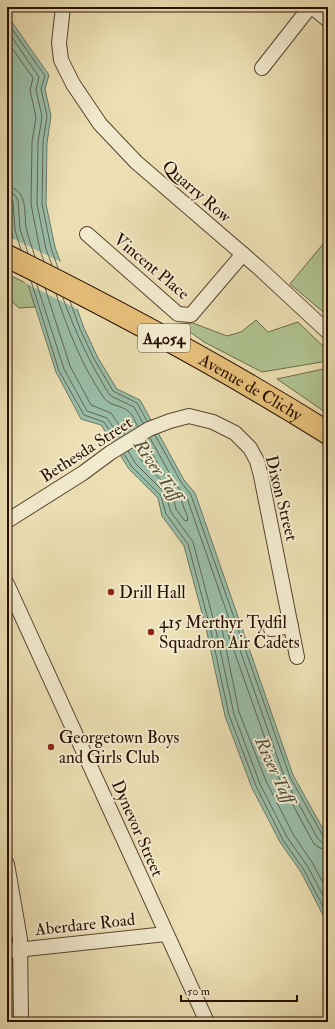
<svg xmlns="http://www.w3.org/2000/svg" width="335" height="1029" viewBox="0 0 335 1029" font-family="'IM FELL Double Pica',serif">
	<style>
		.green { fill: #b0c392; stroke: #6c694a }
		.water { fill: #99bda7; stroke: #6c7765 }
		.pier { fill: #ebdfb3 }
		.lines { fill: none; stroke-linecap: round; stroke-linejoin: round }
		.shore { stroke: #616655; stroke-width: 1 }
		.minor-casing { stroke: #5a432f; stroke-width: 16 }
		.primary-casing { stroke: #290f03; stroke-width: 24 }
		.minor { stroke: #f2eace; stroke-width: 14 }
		.primary { stroke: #e6c07a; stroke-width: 22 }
		.poi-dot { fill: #8f2418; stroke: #f2eace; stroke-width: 1.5 }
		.labels { text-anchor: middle; stroke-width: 4; stroke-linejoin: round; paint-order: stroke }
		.shield { fill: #f2eace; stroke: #655140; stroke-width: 1 }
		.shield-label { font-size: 16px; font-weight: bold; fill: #290f03 }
		.street-label { font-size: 17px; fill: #290f03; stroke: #f2eace }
		.poi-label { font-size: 17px; fill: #290f03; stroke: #f2eace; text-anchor: start }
		.water-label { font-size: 18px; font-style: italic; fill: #504c3c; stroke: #f2eace }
	</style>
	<rect width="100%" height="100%" fill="#ebdfb3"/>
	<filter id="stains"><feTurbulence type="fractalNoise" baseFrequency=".005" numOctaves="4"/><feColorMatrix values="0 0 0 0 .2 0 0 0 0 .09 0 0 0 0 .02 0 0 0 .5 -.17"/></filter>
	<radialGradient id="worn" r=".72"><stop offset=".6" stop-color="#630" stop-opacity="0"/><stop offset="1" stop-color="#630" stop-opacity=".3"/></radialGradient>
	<!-- green -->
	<g class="green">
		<path d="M7,189l4,42 3,8 -7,-3z"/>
		<path d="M323,244l5,3v69l-38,-32z"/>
		<path d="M7,274l21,10 7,23 -16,1 -12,-11z"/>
		<path d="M256,320l12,12 30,-10 30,29v10l-66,11 -58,-30 -25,-18 14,-1 34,13 14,-4z"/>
		<path d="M328,368v46l-51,-35z"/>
	</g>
	<!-- water -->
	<path class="water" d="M7,15l42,60 -4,14 6,27 -4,27 -1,61 9,43 29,81 14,30 19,31 23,11 44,80 11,13 98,282 35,63v87l-27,-53 -21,-30 -28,-54 -27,-72 -19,-88 -22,-82 -22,-30 -4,-18 -29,-29 -28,-44 -20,-6 -25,-47 -45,-141 -4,-42z"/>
	<!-- pier -->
	<path class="pier" d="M12,238l51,25 16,47 -54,-27z"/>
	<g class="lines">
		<!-- shore -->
		<g class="shore">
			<path d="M7,22l38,54 -4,13 6,27 -4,26 -1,62 9,44 7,20"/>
			<path d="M7,30l32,47 -3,13 6,27 -4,25 -1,62 9,45 6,16"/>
			<path d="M7,41l26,37 -3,12 6,27 -4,25 -1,62 9,46 4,11"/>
			<path d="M7,187c21,1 17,25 19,40 2,10 6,20 9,30"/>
			<path d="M7,193l7,1 4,6 2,29 8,24"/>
			<path d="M7,198h3l3,3 2,29 6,20"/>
			<path d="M31,281l28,90 25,44 20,7 12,18"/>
			<path d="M37,285l27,84 23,42 20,7 13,19"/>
			<path d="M45,288l25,78 21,39 20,8 14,21"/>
			<path d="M56,294c12,36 26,72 48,104 6,8 17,7 24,13 5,3 7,11 10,16"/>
			<path d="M63,298c13,36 26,63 46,96l4,3 21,10 9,16"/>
			<path d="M70,301l10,28 14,30 19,32 24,12 10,18"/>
			<path d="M155,435l26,47 10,13 99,282 33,59 5,3"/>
			<path d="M150,438l26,47 11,13 98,281 33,60 5,4 5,1"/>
			<path d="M134,448l7,12 23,23h2l1,-3 -22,-39"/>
			<path d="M128,451l8,13 29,29 6,19 22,30 22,84 19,88 26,70 27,53 21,30 20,38"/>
			<path d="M124,454l8,13 29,29 5,18 22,30 22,83 19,88 27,71 27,54 21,30 24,46"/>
			<path d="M175,494l6,6 7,18 -1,3 -3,-1 -8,-11 -3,-13z"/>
			<path d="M328,850l-8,-2 -6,-4 -34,-63 -54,-153 -3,-2 -1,3 17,83 27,69 27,53 20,30 15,28"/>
		</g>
		<defs>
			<g id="minor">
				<path d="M63,7l-4,36 2,17 12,24 27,40 36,38 123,106 69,64"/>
				<path d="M312,7l16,13"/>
				<path d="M262,68l48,-61"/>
				<path d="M87,234l91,80 13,1 52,-61"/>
				<path d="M7,521l76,-48 27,-20 39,-24 21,-8 19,-5 24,6 22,11 15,15 7,13 4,15 36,181"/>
				<path d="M7,584l200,438"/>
				<path d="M271,629l20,-3"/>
				<path d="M7,864l13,75 1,83"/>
				<path d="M7,951l159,-17"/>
			</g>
			<g id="primary">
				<path id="s1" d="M7,256c109,54 217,112 321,177"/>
			</g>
		</defs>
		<!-- minor casing -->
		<use href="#minor" class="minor-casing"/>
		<!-- primary casing -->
		<use href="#primary" class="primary-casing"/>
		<!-- minor -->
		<use href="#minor" class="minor"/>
		<!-- primary -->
		<use href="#primary" class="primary"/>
	</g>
	<!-- markers -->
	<g class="poi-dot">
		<circle cx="111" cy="592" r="4"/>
		<circle cx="151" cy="632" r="4"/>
		<circle cx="51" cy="747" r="4"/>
	</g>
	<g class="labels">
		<!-- shield labels -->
		<rect class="shield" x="138" y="324" width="52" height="28" rx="3"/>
		<g class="shield-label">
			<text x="164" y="344">A4054</text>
		</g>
		<!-- street labels -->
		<g class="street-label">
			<text transform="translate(197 191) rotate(41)" y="6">Quarry Row</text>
			<text transform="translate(152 266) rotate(40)" y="6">Vincent Place</text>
			<text dy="6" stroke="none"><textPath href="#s1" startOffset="277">Avenue de Clichy</textPath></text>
			<text transform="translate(86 449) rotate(-33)" y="6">Bethesda Street</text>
			<text transform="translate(282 498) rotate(76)" y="6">Dixon Street</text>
			<text transform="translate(138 828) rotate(66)" y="6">Dynevor Street</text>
			<text transform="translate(85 924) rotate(-6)" y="6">Aberdare Road</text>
		</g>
		<!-- poi labels -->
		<g class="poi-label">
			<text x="119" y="598">Drill Hall</text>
			<text x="159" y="628">415 Merthyr Tydfil<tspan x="159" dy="20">Squadron Air Cadets</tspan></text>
			<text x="59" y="743">Georgetown Boys<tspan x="59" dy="20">and Girls Club</tspan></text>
		</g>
		<!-- water labels -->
		<g class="water-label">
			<text transform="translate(158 470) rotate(55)" y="6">River Taff</text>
			<text transform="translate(275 770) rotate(65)" y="6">River Taff</text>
		</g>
	</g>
	<!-- margin -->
	<rect width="335" height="1029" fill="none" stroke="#ebdfb3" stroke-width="24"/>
	<rect x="8" y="8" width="319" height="1013" fill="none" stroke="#290f03" stroke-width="2"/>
	<rect x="12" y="12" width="311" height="1005" fill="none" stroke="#290f03"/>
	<!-- scale -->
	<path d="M181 995v6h116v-6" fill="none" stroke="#290f03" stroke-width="2"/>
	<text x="187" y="995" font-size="12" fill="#290f03" stroke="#f2eace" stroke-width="3" paint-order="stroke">50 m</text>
	<rect width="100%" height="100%" filter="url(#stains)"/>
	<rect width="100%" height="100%" fill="url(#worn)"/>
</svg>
